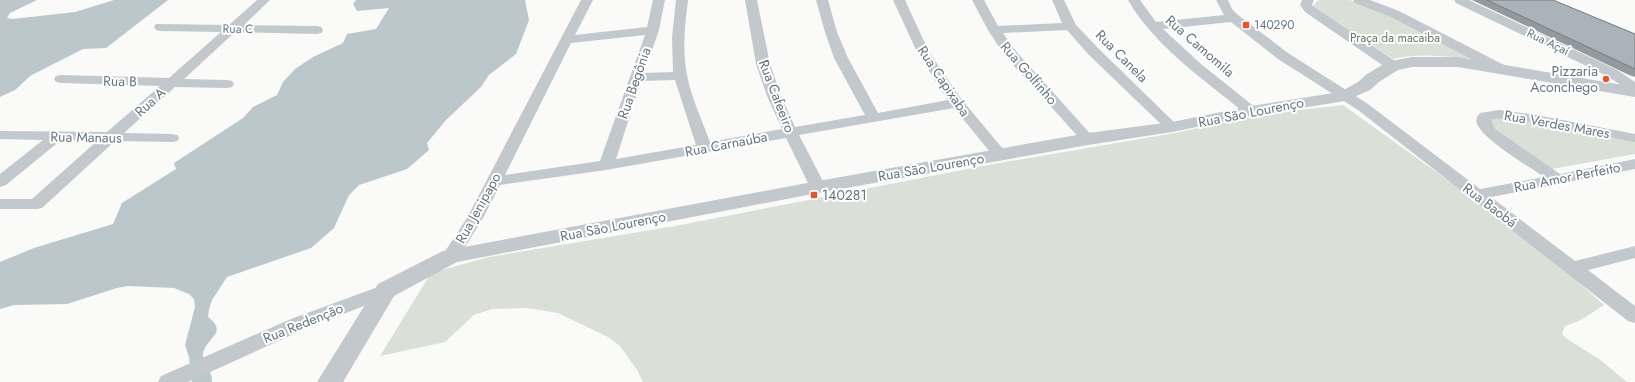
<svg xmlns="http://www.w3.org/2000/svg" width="1635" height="382" viewBox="0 0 1635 382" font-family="Jost,sans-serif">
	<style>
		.green { fill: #dadfd7 }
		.water { fill: #bbc7cb }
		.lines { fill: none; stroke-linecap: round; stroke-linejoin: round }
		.minor { fill: #c3c8cc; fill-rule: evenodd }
		.tertiary { fill: #c3c8cc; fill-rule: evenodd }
		.wall { fill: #929a9f }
		.building { fill: #aab3b9; stroke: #777d82 }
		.poi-dot { fill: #e4572e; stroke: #fff; stroke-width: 1.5 }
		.labels { text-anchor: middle; stroke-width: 4; stroke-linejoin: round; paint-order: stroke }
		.far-poi-label { font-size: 12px; fill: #657683; stroke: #fff; text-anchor: start }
		.far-street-label { font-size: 12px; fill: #657683; stroke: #fff }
		.far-park-label { font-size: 12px; fill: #687a64; stroke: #fff }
		.street-label { font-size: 14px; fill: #657683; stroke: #fff }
		.poi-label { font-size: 14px; fill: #657683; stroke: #fff; text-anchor: end }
	</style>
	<rect width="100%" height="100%" fill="#fafaf8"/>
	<!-- green -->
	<g class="green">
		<path d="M1322,0h27l18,5 111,54c-29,-2 -57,-7 -85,0l-80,-53 4,-5z"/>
		<path d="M1343,105l146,105 62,48 53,47 -23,15 -16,6 -3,8 5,5 32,20 28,23h-984l-6,-12 -17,-24 -12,-9 -50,-24 -31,-5 -35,1 -18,6 -29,27 -65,14 51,-83 58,-16 186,-31 313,-61 181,-31 104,-21z"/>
		<path d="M1509,117l126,23v14l-83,15 -58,-39 -8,-10z"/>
	</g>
	<!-- water -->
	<g class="water">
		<path d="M0,0h37l-27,13 -3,5 6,1 62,-7 39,-12h54l-62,48 -23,1 -53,27 -15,14 -15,7z"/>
		<path d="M356,0h169l4,20 -13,34 -27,21 -8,12 -35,33 -19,23 2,7 -22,19 -48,16 -10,10 -15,33 -23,20 -84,29 -15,23 -3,9 -1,8c19,15 2,19 -4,33 -5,12 9,19 8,32h-20l-3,-25 -4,-12 10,-38 -1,-8 -5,-5 -15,-6 -46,-2 -11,2 -50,16 -53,1 -14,4v-47l34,-14 79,-24 9,-21 54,-34 -2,-6 69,-45 10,-11 24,-12 6,-13 12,-13 18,-12 30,-14 4,-9 29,-5 13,-21 -32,3 -4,-7z"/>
	</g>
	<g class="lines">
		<!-- minor -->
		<g class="minor">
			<path d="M257,0h13l-26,25 73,1 4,1 2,3 -2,3 -4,1 -82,-2 -51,47 43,1 5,1 2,3 -2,3 -5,1 -52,-1 -51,46 48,1 5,1 2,3 -2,3 -5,1 -57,-1 -73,67 -6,1h-36v-10h32l65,-58 -36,-1 -55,45 -6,2v-13l43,-34 -43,-1v-8l107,1 53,-46 -99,-3 -5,-1 -2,-3 2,-3 5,-1 108,3 52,-46 -61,-1 -4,-1 -2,-3 2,-3 73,1z"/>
			<path d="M581,0h12l-18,35 72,-8 6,-27h12l-6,30 -15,43 29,-1 -1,-35 4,-37h12c-3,24 -6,50 -1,75 4,22 15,45 23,67l72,-13 -15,-33 -11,-32 -11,-64h12l13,64 11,32 14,31 70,-12 -31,-57 -9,-26 -9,-32h12l9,32 11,26 30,55 70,-13 -31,-48 -24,-52h12l24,52 33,48 46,55 -3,3 -5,2 -5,-2 -41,-50 -155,27 27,52 -2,4 -6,1 -6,-1 -2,-4 -24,-49 -180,32 -106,15 -17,33 -26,42 -6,2 -6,-2 -3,-4 25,-38zM645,35l-45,126 -95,14 66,-132zM675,80l21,65 -80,14 25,-78z"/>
			<path d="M972,0h12l14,26 64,-3 -10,-23h12l12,25 22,23 81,79 -2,3 -5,1 -5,-1 -79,-76 -21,-24 -64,3 11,16 81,90 -2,3 -5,1 -5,-1 -79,-87 -16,-25z"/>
			<path d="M1128,0h12l16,22 68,-7 -8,-15h12l4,9 6,6 50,38 80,51 112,85 64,-12c-16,-11 -60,-37 -67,-53 -2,-4 0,-7 3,-11l19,-3 32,4 104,20v8c-22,-4 -131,-29 -144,-22l4,9 65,45 75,-15v10l-144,28 84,64 60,-15v12l-47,12 47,36v17l-7,-2 -270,-211 -80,-51 -47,-37 -68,7 38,35 55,44 2,3 -2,3 -5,1 -5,-1c-41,-34 -91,-67 -118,-114z"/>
			<path d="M1302,0h12l-2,5 1,1 85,57 2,3 -2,3h-10l-83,-57 -5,-7z"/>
			<path d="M1353,0h17l29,11 107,55 2,3 -2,3h-10l-105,-55 -36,-14z"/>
			<path d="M1454,0h15l148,70 18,12v10l-5,-1 -23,-15 -151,-73z"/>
			<path d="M386,284l6,1 3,5 -3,5 -87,34 -117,53h-30l3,-6 130,-57z"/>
		</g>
		<!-- tertiary -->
		<path class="tertiary" d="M1412,57h46l177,30v10l-177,-30h-46l-14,3 -19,12 -9,8 -25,11 -94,15 -79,16 -84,13 -270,48 -361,69 -63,34 -51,86h-26l61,-98 65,-33 375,-70 270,-48 84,-11 79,-16 89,-14 18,-10 9,-8 20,-12z"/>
	</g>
	<!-- wall -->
	<path class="wall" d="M1472,0h81l82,34v43l-6,-2z"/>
	<!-- building -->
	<path class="building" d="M1487,0h66l82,34v35z"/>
	<!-- markers -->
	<g class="poi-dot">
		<rect x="1242" y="21" width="8" height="8" rx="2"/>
		<circle cx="1606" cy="79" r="4"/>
		<rect x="810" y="191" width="8" height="8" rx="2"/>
	</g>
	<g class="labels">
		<!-- far-poi labels -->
		<g class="far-poi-label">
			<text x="1254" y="29">140290</text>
		</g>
		<!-- far-street labels -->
		<g class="far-street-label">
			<text transform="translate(238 29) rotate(1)" y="4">Rua C</text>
			<text transform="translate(1548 42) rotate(26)" y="4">Rua Açaí</text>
		</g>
		<!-- far-park labels -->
		<g class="far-park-label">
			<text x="1395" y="42">Praça da macaiba</text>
		</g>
		<!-- street labels -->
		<g class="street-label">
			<text transform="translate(1200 46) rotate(41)" y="5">Rua Camomila</text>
			<text transform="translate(1122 56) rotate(45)" y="5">Rua Canela</text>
			<text transform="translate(1029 73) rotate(49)" y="5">Rua Golfinho</text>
			<text transform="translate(120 81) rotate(1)" y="5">Rua B</text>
			<text transform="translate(944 81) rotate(56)" y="5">Rua Capixaba</text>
			<text transform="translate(634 83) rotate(-71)" y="5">Rua Begônia</text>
			<text transform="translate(777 96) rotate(69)" y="5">Rua Cafeeiro</text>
			<text transform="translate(150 102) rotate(-42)" y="5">Rua A</text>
			<text transform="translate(1251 112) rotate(-11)" y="5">Rua São Lourenço</text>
			<text transform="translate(1557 124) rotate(10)" y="5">Rua Verdes Mares</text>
			<text transform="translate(86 137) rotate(1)" y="5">Rua Manaus</text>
			<text transform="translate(726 144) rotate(-11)" y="5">Rua Carnaúba</text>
			<text transform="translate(931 167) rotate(-10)" y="5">Rua São Lourenço</text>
			<text transform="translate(1567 177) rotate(-11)" y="5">Rua Amor Perfeito</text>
			<text transform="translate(1490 205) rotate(37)" y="5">Rua Baobá</text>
			<text transform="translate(478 208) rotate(-61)" y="5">Rua Jenipapo</text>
			<text transform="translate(613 226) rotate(-11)" y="5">Rua São Lourenço</text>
			<text transform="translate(303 323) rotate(-22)" y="5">Rua Redenção</text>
		</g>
		<!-- poi labels -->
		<g class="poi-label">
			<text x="1598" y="76">Pizzaria<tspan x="1598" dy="16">Aconchego</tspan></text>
			<text x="822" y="200" text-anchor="start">140281</text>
		</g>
	</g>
</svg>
